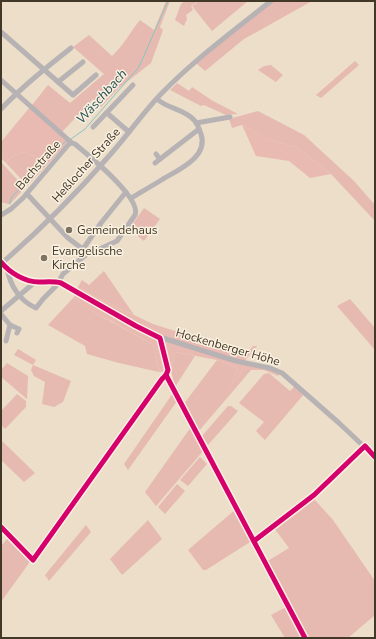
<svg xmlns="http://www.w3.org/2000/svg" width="376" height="639" viewBox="0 0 376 639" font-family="'Nunito Sans',sans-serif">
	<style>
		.green { fill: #e6bab1 }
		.forest { fill: #e9bab1 }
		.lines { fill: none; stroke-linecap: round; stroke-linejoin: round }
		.stream { stroke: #89c6c2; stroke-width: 1 }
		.minor { stroke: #b7b2b4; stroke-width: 5 }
		.cycleway-casing { stroke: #fbf1e1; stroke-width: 8 }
		.cycleway { stroke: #d6006c; stroke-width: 5 }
		.poi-dot { fill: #7e7260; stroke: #fbf1e1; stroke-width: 1.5 }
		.labels { text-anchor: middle; stroke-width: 3; stroke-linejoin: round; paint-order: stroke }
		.street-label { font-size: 12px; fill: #423828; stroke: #fbf1e1 }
		.poi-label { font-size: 12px; fill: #423828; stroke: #fbf1e1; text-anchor: start }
		.water-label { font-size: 13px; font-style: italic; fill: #285354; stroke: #fbf1e1 }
	</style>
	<rect width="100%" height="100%" fill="#ecdec9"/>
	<!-- green -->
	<g class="green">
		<path d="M166,1h4l-10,26 3,3 -12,33 -32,25 -18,19 -8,-8 -31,33 -30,-27 16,-20 22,18 34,-29 -31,-27 16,-12 23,21c12,-11 18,-24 28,-36l14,10z"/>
		<path d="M185,1h13l-7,5 2,4 -7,5 1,4 -3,7 -9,-6 6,-16z"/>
		<path d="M199,1h49l-36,30 -20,-25z"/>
		<path d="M273,1h39l-68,38 -39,32 -9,-8z"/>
		<path d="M355,61l4,4 -38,33 -5,-3z"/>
		<path d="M271,65l12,10 -7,7 -18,-12 6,-4z"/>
		<path d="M177,83l12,8 3,-4 21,14 25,13 -12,1 -22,-10 -3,1 -31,-16z"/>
		<path d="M258,111l46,24 50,46 21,24v16l-44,-47 -35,-27 -29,-8 -25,-14 -10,3 -3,-9z"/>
		<path d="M25,152l10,5 1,9 -15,13 -15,-16 8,-8z"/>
		<path d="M1,162l24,26 -15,16h-2l-7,-2z"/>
		<path d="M144,208l16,11 -16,22 -15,-12z"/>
		<path d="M104,271l30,44 -38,-18 -18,-10 4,-7 7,5z"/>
		<path d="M74,297c13,14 23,17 40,26 13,7 26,15 39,22l6,27 -40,-9 -32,-9 -2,-8 -37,-21z"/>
		<path d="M350,299l25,29v22l-38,-44z"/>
		<path d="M18,349l18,11 -3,5 38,16 -8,21 -9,5 -12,-3 3,-22 -11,-6 -3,-6 2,-5 -19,-10z"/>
		<path d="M175,352l20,4 -20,31 -4,-16z"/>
		<path d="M217,360l20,8 -7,20 13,-18h8l-53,62 -15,-27z"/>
		<path d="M7,363l21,13 -1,23 -26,-22v-7z"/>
		<path d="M269,373l21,18 5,-5 9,8 -39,46 -9,-9 8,-9 -25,-19 25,-29z"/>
		<path d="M173,393l4,8 -49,69 -4,-6z"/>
		<path d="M17,394l9,7v6l-21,22 -4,-4v-14z"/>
		<path d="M228,406h3l7,5 -30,34 -6,-9z"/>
		<path d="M191,427l13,23 -48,56 -11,-14z"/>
		<path d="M1,440l34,33 -11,9 -23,-22z"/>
		<path d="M200,457l7,7 -19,22 -8,-6z"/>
		<path d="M177,484l8,7 -20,23 -7,-7z"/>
		<path d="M312,499h2l19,21 42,61v34l-27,23h-42l-40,-76 23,-14 -15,-20z"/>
		<path d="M236,509l15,31 -1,2 -44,28h-3l-15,-20z"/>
		<path d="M148,520l14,19 -40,36 -12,-16z"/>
		<path d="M86,525l5,7 -42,49 -4,-6z"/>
		<path d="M8,538l20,19 1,6 -28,39v-56z"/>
		<path d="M286,607l15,31h-16l-14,-23z"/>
	</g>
	<!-- forest -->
	<g class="forest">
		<path d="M30,107l38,35 -41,44 -6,-7 15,-13 -1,-9 -10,-5 -11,3 -8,8 -5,-5v-16z"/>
		<path d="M242,125l25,14 29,8 35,27 -21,4 -21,-17 -33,-5z"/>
		<path d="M78,287l18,10 57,27 41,13 39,17 8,1 6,-2 6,-7h4l-15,18 24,5 14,5 -2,2 -14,-6h-21l-14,20 8,-22 -20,-8 -42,-8 -4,19 -12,1 -6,-27 -40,-23 -19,-9 -11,-6 -9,-10z"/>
	</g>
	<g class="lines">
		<!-- stream -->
		<g class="stream">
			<path d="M71,139l14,-10 54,-62 29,-66"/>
			<path d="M10,204l1,-6 28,-30 27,-27"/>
		</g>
		<!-- minor -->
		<g class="minor">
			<path d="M1,32l72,63 23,-20"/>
			<path d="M1,80l71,63 3,1c13,11 67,54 60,71l-18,26 -26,12h-3l-25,21 -7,12 -13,13 -7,9c-16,-7 -26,-22 -29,-40"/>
			<path d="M58,82l25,-20"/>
			<path d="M1,109c22,-23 46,-42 70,-61"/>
			<path d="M107,113l22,19"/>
			<path d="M196,123l34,-6"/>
			<path d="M93,127l40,-42"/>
			<path d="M156,154l4,5"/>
			<path d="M155,163l44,-34"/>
			<path d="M27,194l41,44 20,15"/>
			<path d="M131,198c10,-6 21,-12 32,-19 15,-9 46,-22 38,-45 -2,-5 -3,-10 -7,-14 -10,-11 -26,-11 -37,-21"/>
			<path d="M1,215l10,-6 12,-11 46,-54 3,-1"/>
			<path d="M83,249l18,-26 25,-31"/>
			<path d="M1,262c9,11 24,20 38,20 7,0 15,-1 22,1l92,52 83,26 34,7 12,5 57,50 36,34"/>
			<path d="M2,263c38,-33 74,-69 107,-107 18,-20 33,-42 51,-61 34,-35 73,-64 111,-94"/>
			<path d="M1,311l34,-29"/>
			<path d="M1,314l9,11 -4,16"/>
			<path d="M10,325l9,4 -2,4"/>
		</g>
		<defs>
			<g id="cycleway">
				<path d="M1,262c9,11 24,20 38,20 7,0 15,-1 22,1l75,43 24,12 8,32 -2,5 -4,4 -129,181 -32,-33"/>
				<path d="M166,375l139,263"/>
				<path d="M254,541l60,-46 51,-49 10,11"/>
			</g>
		</defs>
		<!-- cycleway casing -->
		<use href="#cycleway" class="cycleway-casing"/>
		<!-- cycleway -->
		<use href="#cycleway" class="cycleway"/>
	</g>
	<!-- markers -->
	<g class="poi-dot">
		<circle cx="69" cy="230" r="4"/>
		<circle cx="44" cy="258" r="4"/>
	</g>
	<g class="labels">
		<!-- street labels -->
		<g class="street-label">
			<text transform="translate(38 165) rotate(-49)" y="4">Bachstraße</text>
			<text transform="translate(86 165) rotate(-48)" y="4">Heßlocher Straße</text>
			<text transform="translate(228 347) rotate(16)" y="4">Hockenberger Höhe</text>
		</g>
		<!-- poi labels -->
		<g class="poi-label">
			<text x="77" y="234">Gemeindehaus</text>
			<text x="52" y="255">Evangelische<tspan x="52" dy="14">Kirche</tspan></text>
		</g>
		<!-- water labels -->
		<g class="water-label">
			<text transform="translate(101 96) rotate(-48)" y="5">Wäschbach</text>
		</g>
	</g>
	<!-- border -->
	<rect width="376" height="639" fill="none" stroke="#423828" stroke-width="4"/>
</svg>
